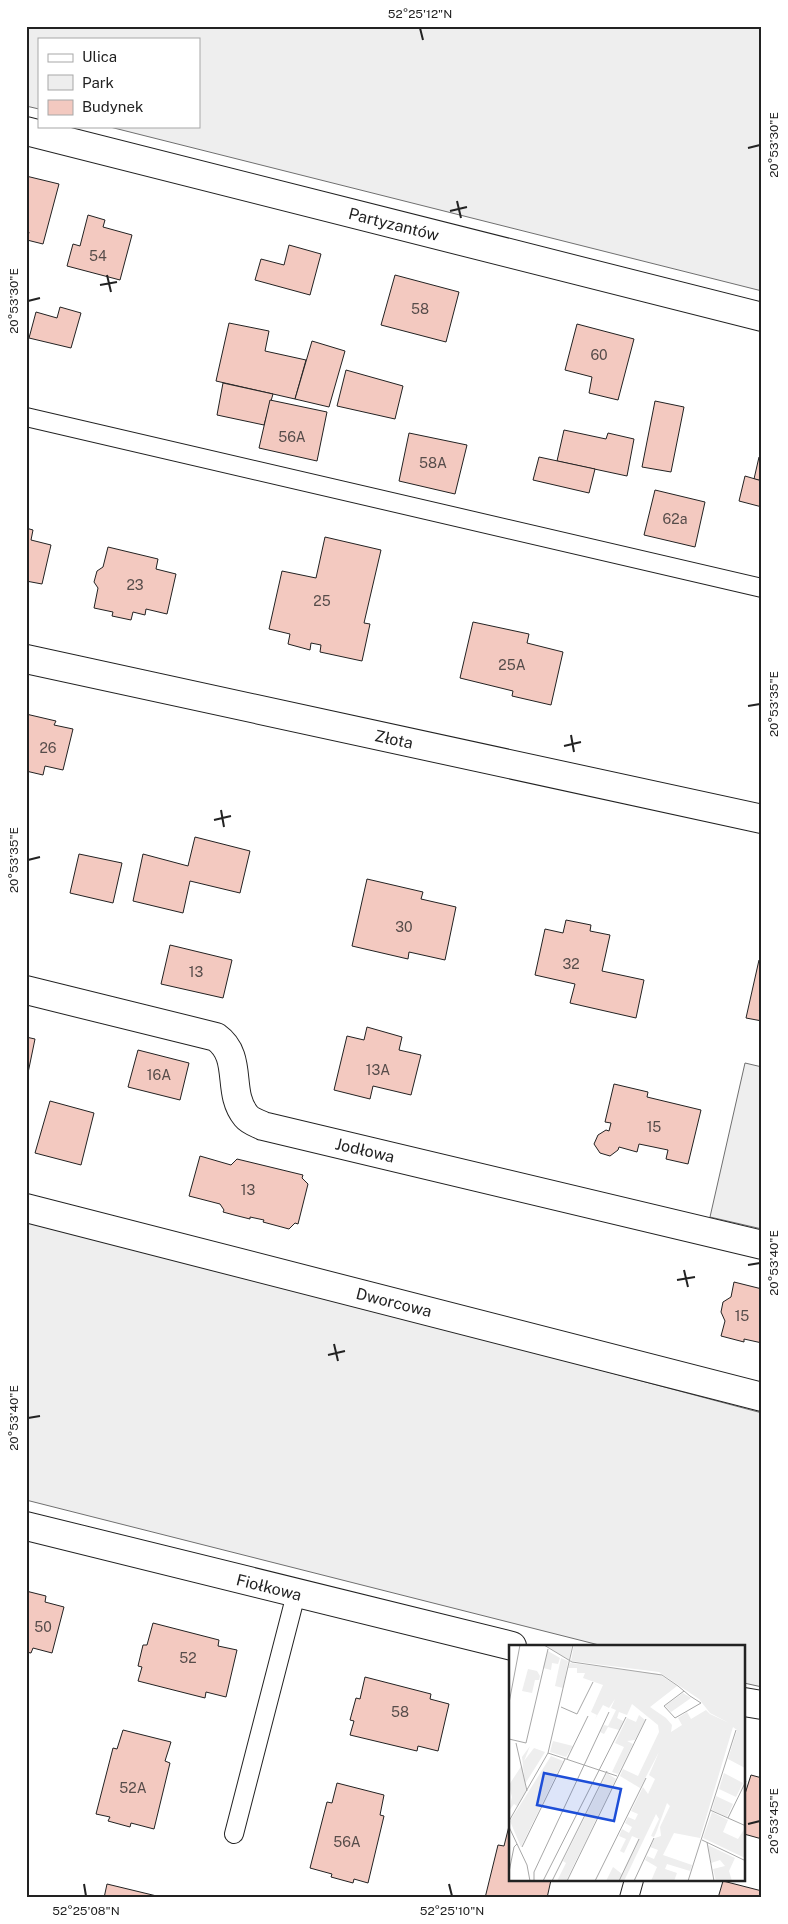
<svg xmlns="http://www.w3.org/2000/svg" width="788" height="1924" viewBox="0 0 788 1924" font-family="'Public Sans',sans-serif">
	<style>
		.green { fill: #eee; stroke: #6f6f6f }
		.building { fill: #f3c9c0; stroke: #222 }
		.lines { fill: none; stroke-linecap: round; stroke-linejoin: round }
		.lane-casing { stroke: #222; stroke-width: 20 }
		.street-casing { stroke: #222; stroke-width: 30 }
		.lane { stroke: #fff; stroke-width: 18 }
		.street { stroke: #fff; stroke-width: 28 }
		.ticks { fill: none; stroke: #222; stroke-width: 2 }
		.labels { text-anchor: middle; stroke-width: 4; stroke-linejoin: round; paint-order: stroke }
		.number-label { font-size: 14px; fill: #564c4a }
		.street-label { font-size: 16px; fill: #222; stroke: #fff }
		.inset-road { fill: none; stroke: #a7a7a7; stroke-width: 1 }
		.view { fill: #1d4ed8; fill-opacity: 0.15; stroke: #1d4ed8; stroke-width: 2.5 }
		.inset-edge { fill: none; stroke: #222; stroke-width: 2.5 }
		.neatline { fill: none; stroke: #222; stroke-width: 2 }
		.ticks-label { font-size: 12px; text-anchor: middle; fill: #222 }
	</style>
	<rect width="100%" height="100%" fill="#fff"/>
	<!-- green -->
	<g class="green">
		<path d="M26,26h736v265l-656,-165h93v-87h-160v70l-13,-3z"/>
		<path d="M745,1063l17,4v162l-52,-12z"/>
		<path d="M26,1217l736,196v274l-18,-4v-37h-141l-577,-146z"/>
	</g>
	<!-- building -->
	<g class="building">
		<path d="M26,176l33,8 -16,60 -16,-4 2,-8 -3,-1z"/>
		<path d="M88,215l17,5 -2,7 29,8 -12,45 -53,-14 6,-22 7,2z"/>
		<path d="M289,245l32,9 -11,41 -55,-15 6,-21 23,6z"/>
		<path d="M395,275l64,17 -13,50 -65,-17z"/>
		<path d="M60,307l21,6 -10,35 -42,-10 7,-26 21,6z"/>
		<path d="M229,323l40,8 -4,20 41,9 -11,39 -79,-18z"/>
		<path d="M577,324l57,15 -16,61 -29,-7 3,-16 -27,-7z"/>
		<path d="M312,341l33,10 -16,56 -34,-8z"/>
		<path d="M346,370l57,16 -8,33 -58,-13z"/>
		<path d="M223,383l50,11 -9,31 -47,-10z"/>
		<path d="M270,400l57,12 -10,49 -58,-13z"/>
		<path d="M655,401l29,6 -13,65 -29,-5z"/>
		<path d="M564,430l42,9 2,-6 26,6 -7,37 -70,-15z"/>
		<path d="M409,433l58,12 -12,49 -56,-13z"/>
		<path d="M539,457l56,12 -6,24 -56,-13z"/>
		<path d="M759,457l3,1v23l-8,-2z"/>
		<path d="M745,476l17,5v26l-23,-6z"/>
		<path d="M655,490l50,12 -10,45 -51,-12z"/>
		<path d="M26,528l7,2 -2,10 20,5 -9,39 -16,-3z"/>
		<path d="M325,537l56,13 -17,73 6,1 -8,37 -42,-9 1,-7 -10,-2 -1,7 -22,-6 2,-10 -21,-5 13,-58 34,7z"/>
		<path d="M108,547l50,12 -2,10 20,5 -9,40 -21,-5 -1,6 -12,-3 -2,8 -19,-4 1,-4 -19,-4 4,-20 -4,-6 3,-11 6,-4z"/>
		<path d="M473,622l56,12 -2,9 36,9 -12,53 -39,-9 1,-5 -53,-13z"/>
		<path d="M26,714l30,7 -2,4 19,4 -10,41 -18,-4 -2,9 -17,-4z"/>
		<path d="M195,837l55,14 -10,42 -50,-12 -7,32 -50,-12 10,-47 45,12z"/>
		<path d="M79,854l43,9 -9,40 -43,-10z"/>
		<path d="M367,879l56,13 -2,7 35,8 -11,53 -36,-8 -1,7 -56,-13z"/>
		<path d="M566,920l25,5 -1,6 20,4 -8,36 42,9 -8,38 -66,-15 5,-19 -40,-9 10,-46 18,4z"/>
		<path d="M170,945l62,15 -9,38 -62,-14z"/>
		<path d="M759,960h3v61l-16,-3z"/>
		<path d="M367,1027l35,10 -3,13 22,5 -10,40 -38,-9 -3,13 -36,-9 13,-54 17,4z"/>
		<path d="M26,1037l9,2 -7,34 -2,-1z"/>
		<path d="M138,1050l51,13 -9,37 -52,-13z"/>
		<path d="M614,1084l34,8 -1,5 54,13 -13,54 -22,-5 2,-9 -29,-6 -2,8 -18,-5 -1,3 -8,6 -10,-3 -6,-9 4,-9 8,-5 3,1 2,-8 -6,-1z"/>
		<path d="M50,1101l44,12 -13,52 -46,-12z"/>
		<path d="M200,1156l31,9 6,-6 66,16 -1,3 6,6 -10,40 -3,-1 -6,6 -26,-7 1,-2 -14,-3v2l-16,-4 -11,-3 1,-2 -4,-6 -31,-8z"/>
		<path d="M734,1282l28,7v54l-18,-4v3l-23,-6 4,-15 -4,-9 2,-10 8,-5z"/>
		<path d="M26,1591l20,5 -1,6 19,5 -12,46 -19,-5 -2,5 -5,-1z"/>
		<path d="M153,1623l66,17 -1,6 19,4 -11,47 -20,-5 -1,6 -67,-17 4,-14 -4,-1 5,-21h4z"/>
		<path d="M365,1677l66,17 -1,5 19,5 -11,47 -20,-5 -1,5 -67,-16 4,-14 -4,-1 6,-22 4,1z"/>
		<path d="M123,1730l48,12 -6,19 5,2 -16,66 -23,-6 -1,4 -22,-6 2,-4 -14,-3 17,-66 4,1z"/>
		<path d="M751,1775l11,3v61l-18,-5v-37z"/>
		<path d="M337,1783l47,12 -4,20 4,1 -16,67 -14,-4 -1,4 -22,-6 1,-3 -22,-6 17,-66 5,1z"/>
		<path d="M509,1826l1,1v53h41l-4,18h-62l13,-53 6,1z"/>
		<path d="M723,1881l39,10v7h-44z"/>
		<path d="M107,1884l58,14h-61z"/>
	</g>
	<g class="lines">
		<defs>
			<g id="lane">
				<path d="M26,417l736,171"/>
				<path d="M234,1834l62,-240"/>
				<path d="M629,1898l5,-18"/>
			</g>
			<g id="street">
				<path d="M26,131l736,186"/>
				<path d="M26,659l736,160"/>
				<path d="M26,990l190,47c28,20 10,55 30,79 4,5 11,7 17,10l499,119"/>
				<path d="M26,1208l736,189"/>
				<path d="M26,1526l486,120"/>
				<path d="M744,1702l18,3"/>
			</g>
		</defs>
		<!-- lane casing -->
		<use href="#lane" class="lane-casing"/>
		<!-- street casing -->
		<use href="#street" class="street-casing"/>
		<!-- lane -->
		<use href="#lane" class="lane"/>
		<!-- street -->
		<use href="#street" class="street"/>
	</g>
	<!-- ticks -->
	<path class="ticks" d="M420,28l3,12M748,148l12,-3M457,201l4,17M450,211l17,-4M107,275l4,17M100,285l17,-3M28,301l12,-3M748,706l12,-2M571,735l3,17M564,746l17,-4M221,810l3,17M214,820l17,-4M28,860l12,-3M748,1265l12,-2M684,1270l4,17M677,1280l18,-3M334,1344l4,17M328,1355l17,-4M28,1418l12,-2M748,1824l12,-3M84,1884l2,12M449,1884l3,12"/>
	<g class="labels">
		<!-- number labels -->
		<g class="number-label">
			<text x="98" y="261">54</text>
			<text x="420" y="314">58</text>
			<text x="599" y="360">60</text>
			<text x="292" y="442">56A</text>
			<text x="433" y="468">58A</text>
			<text x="675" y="524">62a</text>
			<text x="135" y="590">23</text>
			<text x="322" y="606">25</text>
			<text x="512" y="670">25A</text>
			<text x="48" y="753">26</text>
			<text x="404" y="932">30</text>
			<text x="571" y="969">32</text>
			<text x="196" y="977">13</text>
			<text x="378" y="1075">13A</text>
			<text x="159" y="1080">16A</text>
			<text x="654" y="1132">15</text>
			<text x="248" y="1195">13</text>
			<text x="742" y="1321">15</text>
			<text x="43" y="1632">50</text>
			<text x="188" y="1663">52</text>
			<text x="400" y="1717">58</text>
			<text x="133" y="1793">52A</text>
			<text x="347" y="1847">56A</text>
		</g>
		<!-- street labels -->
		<g class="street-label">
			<text transform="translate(394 224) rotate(14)" y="6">Partyzantów</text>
			<text transform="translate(394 739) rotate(12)" y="6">Złota</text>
			<text transform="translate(365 1150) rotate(13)" y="6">Jodłowa</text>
			<text transform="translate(394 1302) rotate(14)" y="6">Dworcowa</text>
			<text transform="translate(269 1587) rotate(14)" y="6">Fiołkowa</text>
		</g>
	</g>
	<!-- overview -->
	<g transform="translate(509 1645)">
		<rect width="236" height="236" fill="#fff"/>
		<path d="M36,0h27l-3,15zM65,0h171v123l-17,-9 9,-29 -4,-3 -33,111 -26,-5 -11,22 29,10 -2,6 -23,-7 -2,5 12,4 -3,8h-23l6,-14 -12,-7 2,-4 7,3 4,-9 -8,-3 5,-9 6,-2 -1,-9 10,-21 -3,-3 -11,30 -2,4 -3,-1 8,-17 -3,-5 -32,67h-18l7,-14 9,7 17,-35 -7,-3 -8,17 -4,-2 6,-12 -7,-3 3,-7 7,4 3,-6 -7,-4 3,-6 7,3 3,-6 -7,-3 12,-24 5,7 7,-15 -6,-4 10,-23 -19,36 -20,-12 3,-7 15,7 21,-44 -1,-7 -26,-21 -5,11 -8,-3 -2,6 6,3 -4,9 -11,-3 -4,7 -4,-2 4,-7 4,1 8,-16 -5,-2 4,-9 -6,9 -6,-3 -9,16 3,-6 -6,-3 12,-27 -20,-7 2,-5h-8v-5h-9l2,-5 89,11 18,12 -27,21 16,11 6,7 -1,7 11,-7 -4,-7 9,-6 4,7 15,-9 4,4 19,9 -19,-10 -11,-14 -40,-27 -88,-11zM39,6l12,7 -2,6 -6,-1 -1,7 -8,-2zM52,13l7,3 -5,27 -8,-2zM19,24l9,2 3,5 -1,4h-4l-3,13 -10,-2zM174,48l8,5 -20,14 -6,-6zM130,70l6,5 -10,20 -8,1 6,3 -15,30 -6,-2 12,-25 -9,-4 12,-25 9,4zM44,96l20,5 -7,11 -16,-5zM21,101l-6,15 10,-13 11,4 -20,32 -3,-27zM42,111l12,5 -42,86 -11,-26zM13,120l4,26 -9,15 -3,-2 -5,7 3,-14 -3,-12zM98,128l9,6 -50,102h-9l9,-18 -3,-2zM215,128l19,10 -7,14 -17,-8zM207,151l17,8 -6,13 -15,-7zM203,167l16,8 -5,12 15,7 7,-11v30l-42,-20zM199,200l27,13 -6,13 3,10h-16l-3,-12 12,-3 -5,-6 -9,3z" fill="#eee"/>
		<path class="inset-road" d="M35,0l28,17 90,13 16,11 12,10 11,7 -26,15 -11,-12 20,-15M0,58l11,-58M52,62l16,7 16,-32M0,94l17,4 22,-94M7,98l11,48M39,108l69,23M58,114l21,-43M201,165l36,16M219,173l18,-37M0,176l39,-68 25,-108M0,182l18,38 3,16M193,195l44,21M198,197l7,39M13,202l43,-88M0,227l5,-25 3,-3M25,236v-9l75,-160M34,236l83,-164M43,236l55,-110M58,236l79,-162M86,236l51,-103M110,236l20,-42M125,236l20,-43M179,236l48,-151"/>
		<path class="view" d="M35,128l77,16 -7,32 -77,-16z"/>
		<rect width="236" height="236" class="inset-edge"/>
	</g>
	<!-- border -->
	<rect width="788" height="1924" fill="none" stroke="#ffffff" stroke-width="55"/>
	<!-- legend -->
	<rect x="38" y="38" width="162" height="90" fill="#ffffff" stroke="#a7a7a7"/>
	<rect x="48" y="54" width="25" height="8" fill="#ffffff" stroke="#a7a7a7"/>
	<text x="82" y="62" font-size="15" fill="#222222">Ulica</text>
	<rect x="48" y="75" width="25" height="15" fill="#eeeeee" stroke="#a7a7a7"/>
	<text x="82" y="88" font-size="15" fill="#222222">Park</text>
	<rect x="48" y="100" width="25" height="15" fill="#f3c9c0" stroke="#a7a7a7"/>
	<text x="82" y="112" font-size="15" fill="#222222">Budynek</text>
	<rect x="28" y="28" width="732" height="1868" class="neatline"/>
	<g class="ticks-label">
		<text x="420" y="18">52°25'12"N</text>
		<text transform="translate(774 145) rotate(-90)" y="4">20°53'30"E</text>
		<text transform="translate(14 301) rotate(-90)" y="4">20°53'30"E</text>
		<text transform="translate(774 704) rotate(-90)" y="4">20°53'35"E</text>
		<text transform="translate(14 860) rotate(-90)" y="4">20°53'35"E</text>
		<text transform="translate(774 1263) rotate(-90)" y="4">20°53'40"E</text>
		<text transform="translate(14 1418) rotate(-90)" y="4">20°53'40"E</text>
		<text transform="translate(774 1821) rotate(-90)" y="4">20°53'45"E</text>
		<text x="86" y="1915">52°25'08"N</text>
		<text x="452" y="1915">52°25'10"N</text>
	</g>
</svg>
